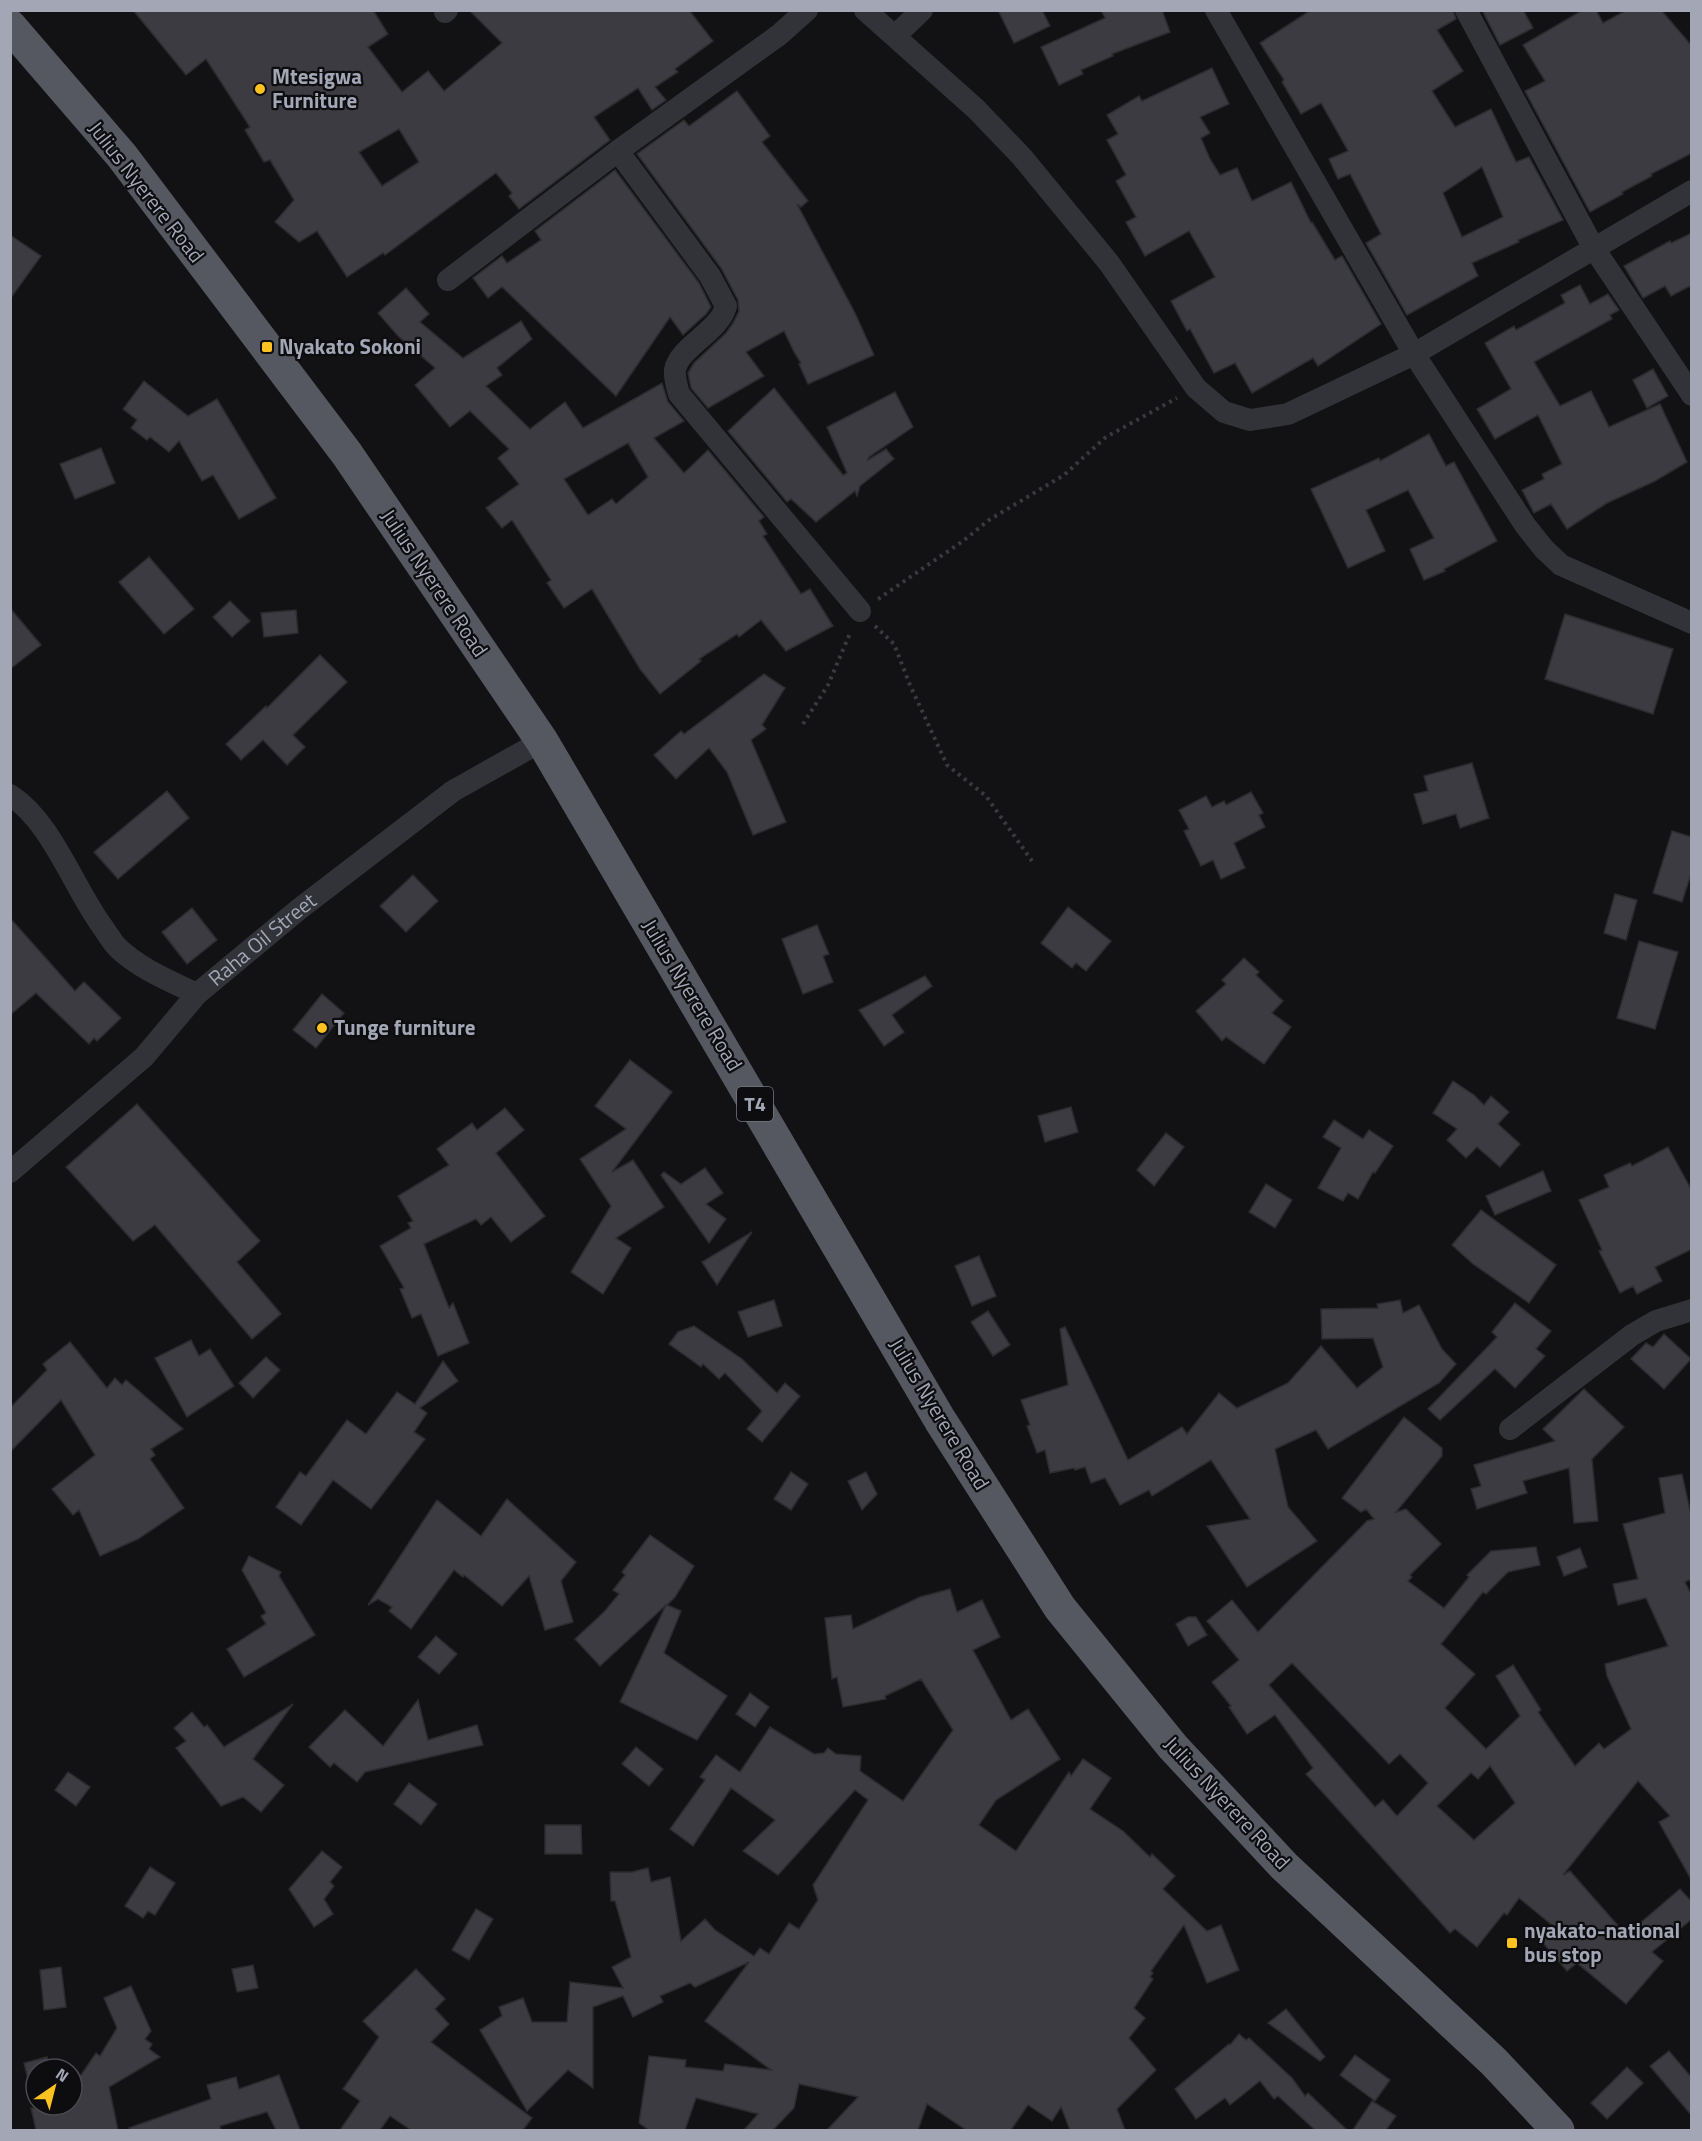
<svg xmlns="http://www.w3.org/2000/svg" width="1702" height="2141" viewBox="0 0 1702 2141" font-family="'Titillium Web',sans-serif">
	<style>
		.building { fill: #3c3b41; stroke: #2c2b2f; stroke-width: 1.5; fill-rule: evenodd }
		.lines { fill: none; stroke-linecap: round; stroke-linejoin: round }
		.path { stroke: #383a3f; stroke-width: 4; stroke-dasharray: 3 4.5; stroke-linecap: butt }
		.minor { stroke: #323338; stroke-width: 22 }
		.trunk { stroke: #565861; stroke-width: 33 }
		.poi-dot { fill: #fdc220; stroke: #0d0c0e; stroke-width: 2 }
		.labels { text-anchor: middle; stroke-width: 4.5; stroke-linejoin: round; paint-order: stroke }
		.shield { fill: #0d0c0e; stroke: #757883; stroke-width: 1.5 }
		.shield-label { font-size: 20px; font-weight: bold; fill: #a2a6b5 }
		.poi-label { font-size: 21px; font-weight: bold; fill: #a2a6b5; stroke: #0d0c0e; text-anchor: start }
		.street-label { font-size: 21px; fill: #a2a6b5; stroke: #0d0c0e }
	</style>
	<rect width="100%" height="100%" fill="#121113"/>
	<!-- building -->
	<g class="building">
		<path d="M133,10h240l15,24 -20,13 34,45 26,-21 16,20 58,-48 -33,-33h220l24,31 -38,28 3,3 -23,15 11,13 -14,10 -14,-22 -44,29 16,23 -91,69 -10,-13 3,-3 -16,-20 -111,82 -2,-2 -36,24 -30,-46 -18,11 -24,-20 19,-22 -24,-40 -6,2 -19,-32 5,-3 -44,-68 -20,16zM399,129l20,33 -37,24 -23,-34z"/>
		<path d="M998,10h44l8,16 -36,17z"/>
		<path d="M1101,10h61l8,22 -58,22 1,2 -32,14 2,4 -24,11 -18,-38 64,-29z"/>
		<path d="M1311,10h142l3,9 -19,11 26,41 -31,20 23,36 36,-18 25,53 13,-5 34,63 -45,20 1,2 -47,21 6,13 -71,39 -41,-72 15,-9 -31,-60 -12,5 -9,-20 19,-8 -27,-48 -20,11 -19,-32 2,-2 -24,-37zM1482,167l21,50 -41,20 -19,-44z"/>
		<path d="M1482,10h41l10,18 -33,17z"/>
		<path d="M1583,10h13l7,13 24,-13h34l31,36v107l-41,21 1,2 -30,16 1,2 -33,18 -65,-121 20,-10 -22,-36z"/>
		<path d="M1212,68l17,36 -29,13 10,16 -9,5 9,21 10,16 17,-7 15,33 39,-19 20,41 1,-1 23,38 7,-4 39,68 -63,42 -5,-8 -61,35 -17,-30 -21,10 -24,-44 -3,2 -16,-30 44,-24 -26,-46 -44,25 -19,-34 10,-5 -20,-36 10,-6 -19,-35 11,-6 -11,-19 32,-19 3,5z"/>
		<path d="M737,91l33,45 -8,6 46,59 -7,6 -4,-3 58,109 19,42 -66,29 -9,-20 2,-1 -7,-11 -10,-21 -38,21 18,24 -56,32 -17,-20 -3,-15 6,-10 32,-30 7,-10 6,-12 -1,-11 -17,-32 -84,-114 47,-34 5,6z"/>
		<path d="M615,170l84,113 12,24 -5,7 -23,21 -13,-18 -54,79 -114,-109 -14,11 -15,-20 29,-22 5,7 34,-23 -6,-9z"/>
		<path d="M1692,233v52l-21,11 -6,-10 -22,12 -19,-32 46,-25 1,2z"/>
		<path d="M10,235l31,21 -31,43z"/>
		<path d="M1580,285l10,19 18,-10 11,16 -9,5 2,4 -78,43 26,44 31,-15 18,36 51,-23 27,58 -32,19 -48,22 -40,26 -16,-25 -17,9 -12,-23 22,-11 -2,-5 20,-10 -24,-49 -43,24 -18,-30 34,-20 -26,-46 29,-17 2,4 49,-27 -4,-8z"/>
		<path d="M406,288l23,26 -9,8 43,36 58,-37 11,18 -35,29 5,7 -16,11 44,43 35,-27 18,26 79,-45 6,19 16,19 -30,17 30,35 24,-23 56,67 -5,4 8,13 -4,2 38,58 9,-5 23,37 -47,25 -25,-31 -22,17 -2,-3 -38,25 2,2 -41,33 -20,-25 -48,-80 -28,19 -17,-25 4,-3 -39,-60 -10,8 -16,-20 33,-24 -21,-26 11,-9 -39,-38 -20,16 -35,-42 20,-17 -37,-32 -20,-23zM628,443l20,34 -32,27 -4,-5 -24,16 -24,-36z"/>
		<path d="M1653,369l15,27 -21,12 -14,-28z"/>
		<path d="M144,381l44,35 29,-17 59,99 -37,21 -26,-44 -11,6 -23,-40 -10,11 -19,-15 -3,3 -16,-12 6,-8 -14,-11z"/>
		<path d="M774,388l69,87 4,-2 -20,-46 68,-35 18,35 -44,30 -1,3 18,-11 8,10 -34,27 -3,10 -2,-5 -39,31 -25,-23 -4,3 -59,-71z"/>
		<path d="M1429,434l17,32 8,-4 43,79 -53,28 1,2 -21,9 -14,-31 24,-11 -26,-48 -42,20 19,41 -37,17 -37,-79 68,-31 1,3z"/>
		<path d="M101,448l14,35 -40,16 -15,-35z"/>
		<path d="M149,557l45,52 -30,25 -45,-52z"/>
		<path d="M230,601l20,20 -18,16 -19,-20z"/>
		<path d="M10,608l31,37 -31,24z"/>
		<path d="M296,610l2,23 -34,4 -3,-24z"/>
		<path d="M1565,614l108,35 -20,65 -108,-35z"/>
		<path d="M320,655l27,27 -54,53 12,12 -18,18 -24,-25 -22,20 -15,-16 40,-38 1,2z"/>
		<path d="M764,674l21,14 -23,37 4,4 -15,11 35,82 -33,13 -26,-63 -18,-24 -33,31 -22,-24 27,-24 3,3z"/>
		<path d="M1472,763l17,55 -29,10 -4,-14 -33,10 -9,-30 14,-3 -4,-15z"/>
		<path d="M167,791l22,27 -71,61 -24,-27z"/>
		<path d="M1251,792l12,21 -4,2 6,12 -31,16 11,25 -24,11 -8,-19 -12,6 -17,-35 5,-2 -10,-19 27,-14 6,11 12,-6 2,4z"/>
		<path d="M1672,831l20,6v34l-10,31 -29,-9z"/>
		<path d="M413,875l25,26 -32,31 -26,-26z"/>
		<path d="M1615,894l22,6 -11,40 -22,-7z"/>
		<path d="M1068,907l43,34 -25,30 -10,-8 -4,5 -31,-25z"/>
		<path d="M192,908l25,32 -30,24 -25,-32z"/>
		<path d="M10,918l65,73 9,-9 37,36 -24,23 -3,-3 -5,6 -53,-51 -26,22z"/>
		<path d="M817,925l12,29 -6,2 10,26 -30,12 -21,-55z"/>
		<path d="M1639,941l39,11 -23,77 -38,-11z"/>
		<path d="M1244,958l15,14 -3,3 27,26 -11,12 19,14 -27,37 -38,-27 -4,4 -26,-30 30,-27 -4,-4z"/>
		<path d="M925,976l7,10 -40,29 12,17 -20,14 -25,-36z"/>
		<path d="M322,994l22,19 -28,35 -23,-18z"/>
		<path d="M630,1060l42,32 -60,80 21,-12 31,47 -48,31 15,10 -28,46 -32,-22 40,-66 -31,-47 46,-30 -31,-23z"/>
		<path d="M1453,1081l21,14 10,10 7,-9 18,16 -11,12 22,20 -20,23 -23,-20 -11,11 -19,-18 10,-11 -24,-16z"/>
		<path d="M137,1104l123,137 -23,21 44,52 -29,25 -97,-114 -22,16 -67,-74z"/>
		<path d="M1071,1107l7,25 -33,10 -7,-26z"/>
		<path d="M505,1108l19,22 -28,23 49,63 -34,26 -20,-25 -10,8 -5,-6 -52,25 25,64 4,-5 16,40 -31,13 -17,-42 -9,4 -12,-29 4,-1 -24,-42 31,-18 -3,-5 5,-2 -15,-25 51,-31 -12,-16 35,-26 5,7z"/>
		<path d="M1334,1120l29,19 6,-9 24,16 -18,27 -2,-1 -15,27 -10,-6 -5,8 -25,-13 23,-40 -18,-11z"/>
		<path d="M1166,1133l18,14 -30,39 -17,-16z"/>
		<path d="M1668,1147l24,44v58l-37,18 7,14 -25,13 -4,-8 -13,7 -21,-42 3,-1 -23,-50 30,-13 -5,-12 26,-12 2,3z"/>
		<path d="M705,1168l18,25 -17,11 20,15 -17,24 -48,-68 3,-3 17,12z"/>
		<path d="M1543,1171l8,20 -56,24 -9,-19z"/>
		<path d="M1266,1184l26,16 -17,28 -26,-16z"/>
		<path d="M1481,1210l75,55 -27,38 -56,-39 -21,-19z"/>
		<path d="M752,1232l-35,53 -15,-23z"/>
		<path d="M979,1256l17,40 -24,10 -17,-40z"/>
		<path d="M774,1300l8,26 -34,11 -10,-25z"/>
		<path d="M1400,1300l3,13 16,-8 23,44 14,15 -17,19 -111,66 -12,-19 -41,19 13,58 29,34 -70,46 -40,-61 43,-7 -39,-59 -59,36 -3,-6 -29,15 -15,-27 -14,5 -6,-16 -10,3 -1,-2 -24,5 -5,-23 -8,3 -10,-27 3,-1 -9,-25 47,-15 -8,-56 5,-2 63,133 54,-33 5,7 32,-41 18,15 51,-25 33,-37 36,42 26,-21 -10,-29 -51,1 -1,-30 57,-1 -1,-4z"/>
		<path d="M1515,1303l36,28 -15,18 9,7 -30,32 -20,-19 -55,51 -12,-11 69,-72 -5,-5z"/>
		<path d="M988,1311l22,34 -17,11 -22,-34z"/>
		<path d="M694,1326l48,33 35,34 8,-10 15,13 -38,46 -15,-13 15,-18 -37,-38 -6,6 -16,-15 -2,3 -32,-23 9,-12z"/>
		<path d="M1664,1334l27,25 -27,30 -33,-30 15,-16 7,4z"/>
		<path d="M191,1340l8,16 11,-7 24,37 -47,31 -32,-59z"/>
		<path d="M70,1342l37,46 8,-10 7,7 4,-5 57,49 -32,20 4,6 -5,4 34,49 -46,31 -38,17 -21,-46 -6,5 -21,-26 43,-34 -34,-55 -51,52v-44l37,-38 -4,-6z"/>
		<path d="M266,1357l14,13 -27,28 -14,-15z"/>
		<path d="M443,1361l15,20 -38,27 7,5 -13,19 11,7 -54,70 -38,-29 -32,45 -25,-18 24,-35 6,4 41,-56 19,14 31,-42 18,12z"/>
		<path d="M1584,1389l40,38 -32,32 6,62 -24,2 -5,-55 -46,13 4,12 -50,16 -6,-20 10,-3 -7,-21 81,-24 -12,-12z"/>
		<path d="M1404,1417l38,31v8l-46,56 10,-3 35,35 -31,31 2,2 -4,4 36,27 25,-31 -2,-2 24,-24 45,-4 4,18 -32,7 -22,22 -3,-2 -42,52 34,30 -30,34 41,41 34,-33 -24,-40 17,-11 28,45 -3,2 37,54 24,-23 5,6 27,-20 -24,-53 -2,-12 63,-18 -22,-48 -28,7 -5,-21 25,-5 -15,-55 42,-11 -6,-35 23,-4 10,45v60l-7,3 7,14v285l-33,-59 11,-6 -32,-35 -75,94 7,-4 58,66 11,-13 41,-35 12,13v17l-40,33 11,9 -37,43 -49,-41 -10,8 -28,-33 14,-12 -34,-28 -12,17 -3,-2 -27,34 -22,-18 -5,4 -144,-159 7,-6 -38,-53 -28,19 -18,-27 2,-1 -19,-24 27,-22 -32,-39 25,-21 26,32 109,-111 7,-2 -8,-10 -5,3 -19,-14zM1292,1663l97,101 11,-10 28,29 -31,33 -14,-16 -8,7 -106,-122zM1490,1766l25,37 -41,37 -37,-34 34,-33 7,6z"/>
		<path d="M791,1472l17,12 -17,26 -17,-11z"/>
		<path d="M866,1472l11,22 -15,16 -14,-29z"/>
		<path d="M507,1499l69,63 -15,19 12,41 -28,8 -16,-54 -27,30 -38,-31 -1,2 -9,-7 -43,59 -22,-18 3,-4 -14,-8 -10,6 69,-105 44,36z"/>
		<path d="M650,1535l44,31 -19,31 -8,8 14,6 -17,42 63,43 -30,44 -77,-38 46,-97 -66,61 -25,-27 29,-27 15,-18 -6,-4 12,-15 -3,-3z"/>
		<path d="M1580,1548l7,19 -23,9 -7,-19z"/>
		<path d="M249,1556l32,16 -2,4 36,59 -71,42 -17,-28 39,-25 -5,-8 5,-3 -24,-43z"/>
		<path d="M950,1589l7,23 25,-12 18,37 -27,13 38,70 17,-11 32,50 -64,41 -17,25 37,26 53,-79 2,4 12,-17 28,19 -21,31 33,22 27,26 2,-3 23,22 -12,13 44,42 14,-6 18,45 -32,13 -23,-58 -33,46 2,2 -3,4 3,2 -19,29 11,10 -16,20 27,32 -39,39 8,21h-55l-9,-23 -9,14 -24,-16 -17,25h-45l-39,-26 -9,26h-91l31,-33 -59,-13 -5,24 -21,22h-29l14,-16 -62,-16 -11,32h-36l-10,-7 10,-67 37,4 -1,7 38,4 2,-7 46,6 -66,-49 44,-59 -54,25 -5,-4 -30,13 3,6 -30,15 -10,-21 -30,11v81l-25,-18 -41,41 -47,-81 22,-14 -3,-9 24,-9 9,24h35l3,-40 53,6 -11,-21 19,-10 -16,-56h-4l-1,-29h22l16,-4 3,14 19,-5 11,64 24,-22 10,11 39,26 6,-8 9,6 20,-31 10,6 19,-29 -5,-15 55,-85 -13,-10 -77,85 -35,-24 32,-31 -44,-32 -38,58 -23,-17 35,-49 -5,-3 16,-22 24,17 30,-45 44,27 10,-1 4,-5 8,6 25,2 -1,15 43,30 50,-71 -32,-51 -36,17 1,3 -43,8 -6,-30 -5,2 -7,-61 26,-3 2,14 67,-32z"/>
		<path d="M1188,1617h8l11,18 -19,11 -12,-22z"/>
		<path d="M436,1636l21,18 -18,20 -21,-17z"/>
		<path d="M750,1693l19,14 -14,20 -19,-13z"/>
		<path d="M418,1700l10,40 49,-15 6,20 -118,27 -8,10 -23,-19 -4,4 -21,-20 36,-37 38,36z"/>
		<path d="M293,1704l-40,55 31,26 -23,27 -18,-15 -22,9 -45,-58 10,-7 -12,-13 18,-16 12,15 3,-2 17,22z"/>
		<path d="M636,1747l27,22 -14,17 -27,-22z"/>
		<path d="M68,1772l22,15 -14,19 -21,-16z"/>
		<path d="M409,1783l28,21 -16,21 -27,-21z"/>
		<path d="M545,1825h36l1,29h-37z"/>
		<path d="M322,1851l20,16 -12,15 4,4 -10,13 9,15 -19,13 -25,-38z"/>
		<path d="M150,1867l25,16 -20,32 -7,-4 -5,7 -18,-12z"/>
		<path d="M476,1909l17,10 -24,41 -17,-10z"/>
		<path d="M253,1965l5,23 -21,4 -5,-23z"/>
		<path d="M61,1967l5,40 -22,3 -4,-40z"/>
		<path d="M416,1969l29,30 -10,10 14,15 -18,18 101,76 -9,12h-112l-21,-14 -10,14h-40l20,-29 -17,-12 36,-52 -16,-16z"/>
		<path d="M131,1986l20,45 -6,8 7,5 -3,5 11,8 -51,30 9,43h-82l-5,-22h4l-11,-45 23,-6 3,12h-14v36h36v-28l9,-2 15,-22 4,3 17,-28 -13,-30z"/>
		<path d="M1286,2009l39,48 -5,4 -52,-38z"/>
		<path d="M1239,2034l7,6 3,-2 43,40 13,18 3,-3 39,37h-32l-37,-34 -4,3 -14,-18 -30,24 -5,-7 -29,21 -21,-30 54,-45 1,1z"/>
		<path d="M1669,2051l23,27v38l-42,-50z"/>
		<path d="M1355,2055l35,25 -15,21 -35,-26z"/>
		<path d="M1627,2067l16,16 -36,36 -16,-16z"/>
		<path d="M279,2075l21,55h-24l-9,-18 -47,14 1,4h-91l-1,-2 82,-29 -4,-14 29,-8 3,12z"/>
		<path d="M1372,2101l24,15 -10,14h-33z"/>
	</g>
	<g class="lines">
		<!-- path -->
		<g class="path">
			<path d="M878,599l85,-58 26,-21 75,-45 42,-38 71,-39"/>
			<path d="M875,626l19,18 16,41 37,80 39,31 46,65"/>
			<path d="M803,724l25,-39 23,-54"/>
		</g>
		<!-- minor -->
		<g class="minor">
			<path d="M865,10l111,99 46,48 87,106 87,125 28,24 26,8 38,-6 126,-60 278,-163"/>
			<path d="M1216,10l198,344 111,171 19,24 17,16 131,58"/>
			<path d="M1466,10l127,237 99,148"/>
			<path d="M445,12l2,-2"/>
			<path d="M895,36l27,-26"/>
			<path d="M618,151l92,125 16,30c-6,25 -47,41 -51,64 -1,8 2,16 4,24l181,217"/>
			<path d="M448,280l170,-129 161,-116 28,-25"/>
			<path d="M10,795c41,26 63,91 92,131 5,7 10,16 16,22 22,21 52,33 79,46"/>
			<path id="s1" d="M10,1172l134,-115 53,-63 101,-84 155,-119 89,-50"/>
			<path d="M1510,1429l122,-94 24,-14 36,-11"/>
		</g>
		<!-- trunk -->
		<path class="trunk" d="M10,26l112,130 225,298 195,287 398,679 120,188 113,139 111,119 210,196 64,68"/>
	</g>
	<!-- markers -->
	<g class="poi-dot">
		<circle cx="260" cy="89" r="6"/>
		<rect x="261" y="341" width="12" height="12" rx="3"/>
		<circle cx="322" cy="1028" r="6"/>
		<rect x="1506" y="1937" width="12" height="12" rx="3"/>
	</g>
	<g class="labels">
		<!-- shield labels -->
		<rect class="shield" x="737" y="1087" width="36" height="34" rx="4.5"/>
		<g class="shield-label">
			<text x="755" y="1111">T4</text>
		</g>
		<!-- poi labels -->
		<g class="poi-label">
			<text x="272" y="84">Mtesigwa<tspan x="272" dy="24">Furniture</tspan></text>
			<text x="279" y="354">Nyakato Sokoni</text>
			<text x="334" y="1035">Tunge furniture</text>
			<text x="1524" y="1938">nyakato-national<tspan x="1524" dy="24">bus stop</tspan></text>
		</g>
		<!-- street labels -->
		<g class="street-label">
			<text transform="translate(146 192) rotate(52)" y="7">Julius Nyerere Road</text>
			<text transform="translate(434 583) rotate(56)" y="7">Julius Nyerere Road</text>
			<text dy="7" stroke="none"><textPath href="#s1" startOffset="344">Raha Oil Street</textPath></text>
			<text transform="translate(692 995) rotate(59)" y="7">Julius Nyerere Road</text>
			<text transform="translate(939 1414) rotate(59)" y="7">Julius Nyerere Road</text>
			<text transform="translate(1227 1803) rotate(47)" y="7">Julius Nyerere Road</text>
		</g>
	</g>
	<!-- border -->
	<rect width="1702" height="2141" fill="none" stroke="#a2a6b5" stroke-width="24"/>
	<!-- north arrow -->
	<g transform="translate(54 2087) rotate(35)"><circle r="28" fill="#0d0c0e" stroke="#494a51" stroke-width="1.5"/>
	<path d="M0-4.5L10 22L0 15L-10 22Z" fill="#fdc220"/>
	<text y="-9" font-size="16" font-weight="bold" text-anchor="middle" fill="#a2a6b5">N</text>
	</g>
</svg>
